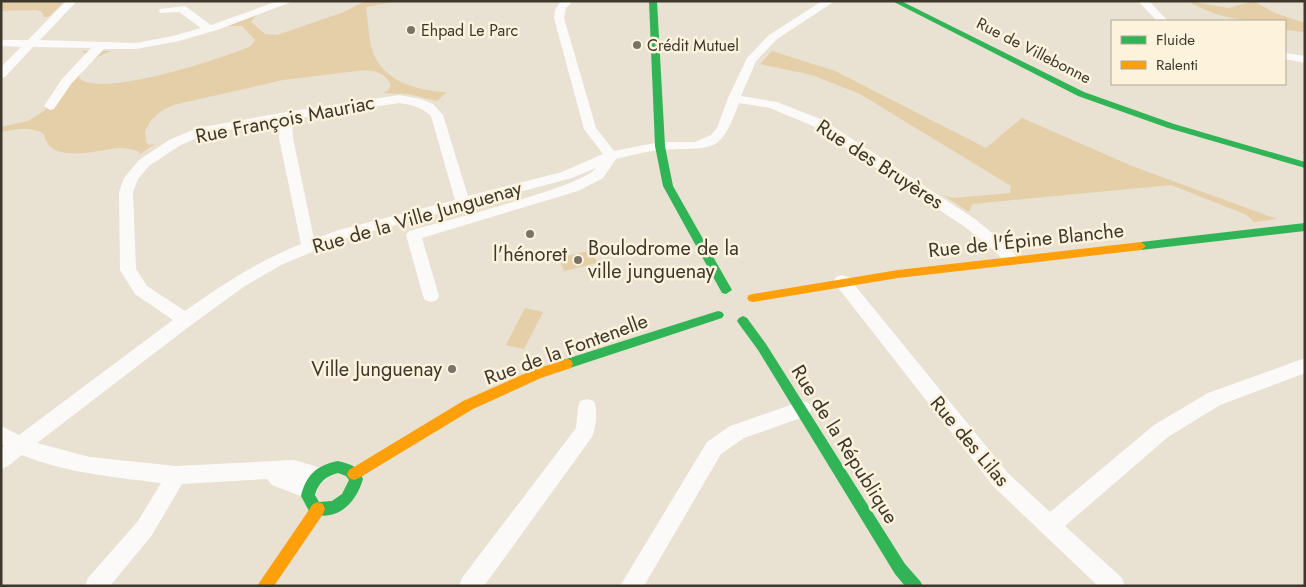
<svg xmlns="http://www.w3.org/2000/svg" width="1306" height="587" viewBox="0 0 1306 587" font-family="Jost,sans-serif">
	<style>
		.green { fill: #e4cfa8 }
		.lines { fill: none; stroke-linecap: round; stroke-linejoin: round }
		.street { fill: #fcfaf8; fill-rule: evenodd }
		.fast { fill: #30b455; fill-rule: evenodd }
		.slow { fill: #ff9f0a; fill-rule: evenodd }
		.poi-dot { fill: #797266; stroke: #fdf2dc; stroke-width: 2 }
		.labels { text-anchor: middle; stroke-width: 5; stroke-linejoin: round; paint-order: stroke }
		.far-poi-label { font-size: 16px; fill: #3d372c; stroke: #fdf2dc; text-anchor: start }
		.far-street-label { font-size: 16px; fill: #3d372c; stroke: #fdf2dc }
		.street-label { font-size: 20px; fill: #3d372c; stroke: #fdf2dc }
		.poi-label { font-size: 20px; fill: #3d372c; stroke: #fdf2dc; text-anchor: start }
	</style>
	<rect width="100%" height="100%" fill="#e9e1d2"/>
	<!-- green -->
	<g class="green">
		<path d="M1,1h64l-17,16h-4l-2,-5 -5,-2 -36,1z"/>
		<path d="M365,1h35l-34,6c2,13 2,26 5,39 8,34 44,45 76,46l-10,9 -29,-7 -26,-1 6,-2 3,-6c-6,-12 -14,-14 -26,-15l-82,10 -110,25 -12,6 -10,9 -6,11 1,11 3,3 6,-1 -15,10 -2,-3c-7,-2 -13,-3 -20,-3 -20,2 -69,17 -74,-14 -13,-8 -28,-5 -43,-2v-5l27,-6 16,-10 42,-57 -4,-3h30c-12,3 -30,14 -33,27 21,21 145,-20 172,-32l4,-6 -13,-14h-14l28,-11 -5,7 14,12 12,1 67,-23z"/>
		<path d="M1188,1l41,7 24,-7 22,12 30,10v9l-20,-2v-9c-38,0 -63,0 -97,-20z"/>
		<path d="M772,51l63,20 151,77 36,-30 110,48 145,53 -23,3 -7,-7 -76,-30 -199,19 -3,8 -26,-17 10,3 57,-5 1,-7 -151,-92 -48,-19 -52,-11z"/>
		<path d="M592,250l5,13 -33,8 -5,-13z"/>
		<path d="M525,308l18,4 -19,37 -18,-4z"/>
	</g>
	<g class="lines">
		<!-- street -->
		<g class="street">
			<path d="M66,1h11l-37,39 96,3 37,-7 28,-8 -22,-16 -19,1 -1,-2 1,-2 25,-3 26,19 67,-24h16l-77,29 -38,11 -43,8h-32l-33,35 -17,25 -4,1 -6,-4 18,-27 29,-31 -58,-1 -28,30 -4,1v-11l20,-20 -20,-1v-6h27z"/>
			<path d="M561,1h12l-7,7 -2,10 32,110 18,23 46,-9h35l16,-7 6,-7 11,-30 19,-40 22,-23 53,-34h13l-58,38 -21,22 -15,35 36,6 46,18 152,99 31,25 13,15 -2,4 -6,2 -6,-2 -9,-11 -31,-25 -152,-101 -43,-18 -31,-5c-20,55 -27,43 -78,47 -15,1 -31,6 -45,9l-13,19 -25,13 -156,47 17,58 -2,4 -6,2 -6,-2 -2,-4 -17,-61 3,-4c30,-9 174,-44 187,-63l-24,10 -229,61 -62,26 -36,21 -54,39 -154,118 53,14 86,9 118,-6 31,9 3,6 -3,6 -10,2 3,7 -3,7 -7,2 -36,-14 -5,-6 -85,5 -30,51 -42,51h-25l3,-8 50,-57 23,-38c-48,-6 -94,-10 -139,-28l-14,11 -7,3v-21l3,-2 -3,-2v-18l18,9 154,-115 -38,-26 -15,-24 -1,-78 5,-14 15,-18 30,-20 28,-12 89,-16 113,-17 22,4 12,5 10,11 25,81 94,-24 41,-18 -19,-25 -30,-111 1,-8zM399,103c13,2 23,4 32,13l24,84 -116,30 -25,9 -21,-101 -1,-19zM280,121l-1,17 22,106c-43,17 -79,41 -116,67l-38,-25 -11,-17 -3,-77 5,-13 11,-13 30,-20 26,-12z"/>
			<path d="M1138,1h11l19,20h-11z"/>
			<path d="M1285,53l20,3v7l-20,-4z"/>
			<path d="M842,275l6,2 160,196 42,39 104,-87 54,-32 97,-35v15l-85,32 -52,32 -103,89 57,52 3,8h-27l-104,-99 -158,-202 -2,-4 2,-4z"/>
			<path d="M587,399l7,2c4,10 2,26 -2,36l-108,149h-25l3,-8 114,-150 2,-21 2,-6z"/>
			<path d="M802,401l7,2 2,6 -2,6 -65,23 -23,16 -77,132h-24l87,-144 23,-16z"/>
		</g>
		<!-- fast -->
		<g class="fast">
			<path d="M649,1h8l8,145 8,40 59,104 -6,4 -4,-1 -59,-107 -8,-40z"/>
			<path d="M892,1h9l183,91 90,32 131,38v6l-137,-40 -90,-32z"/>
			<path d="M1305,223v8l-164,19 -5,-4 5,-4z"/>
			<path d="M718,311l4,1 2,3 -2,3 -155,51 -4,-1 -2,-4 2,-4z"/>
			<path d="M743,316l4,2 19,26 139,220 15,17 3,5h-18l-10,-12 -137,-224 -19,-26 -2,-3 2,-3z"/>
			<path d="M338,461c14,4 19,4 25,18 -7,24 -26,44 -53,34l-9,-17c5,-21 16,-31 37,-35zM338,473l8,3 3,4 -7,14 -10,7 -13,1 -4,-7c3,-12 11,-19 23,-22z"/>
		</g>
		<!-- slow -->
		<g class="slow">
			<path d="M1141,242l5,4 -5,4 -243,28 -145,24 -4,-1 -2,-3 2,-3 4,-1 145,-24z"/>
			<path d="M567,359l4,1 2,4 -2,4 -30,10 -68,31 -114,69 -5,2 -5,-2 -2,-4 2,-4 114,-69 70,-31z"/>
			<path d="M318,502l5,2 2,5 -2,5 -49,72h-17l56,-82z"/>
		</g>
	</g>
	<!-- markers -->
	<g class="poi-dot">
		<circle cx="411" cy="30" r="5"/>
		<circle cx="637" cy="45" r="5"/>
		<circle cx="530" cy="234" r="5"/>
		<circle cx="578" cy="260" r="5"/>
		<circle cx="452" cy="369" r="5"/>
	</g>
	<g class="labels">
		<!-- far-poi labels -->
		<g class="far-poi-label">
			<text x="421" y="36">Ehpad Le Parc</text>
			<text x="647" y="51">Crédit Mutuel</text>
		</g>
		<!-- far-street labels -->
		<g class="far-street-label">
			<text transform="translate(1034 50) rotate(27)" y="6">Rue de Villebonne</text>
		</g>
		<!-- street labels -->
		<g class="street-label">
			<text transform="translate(285 119) rotate(-11)" y="7">Rue François Mauriac</text>
			<text transform="translate(880 164) rotate(33)" y="7">Rue des Bruyères</text>
			<text transform="translate(417 217) rotate(-16)" y="7">Rue de la Ville Junguenay</text>
			<text transform="translate(1026 240) rotate(-6)" y="7">Rue de l'Épine Blanche</text>
			<text transform="translate(566 349) rotate(-20)" y="7">Rue de la Fontenelle</text>
			<text transform="translate(970 441) rotate(50)" y="7">Rue des Lilas</text>
			<text transform="translate(845 444) rotate(58)" y="7">Rue de la République</text>
		</g>
		<!-- poi labels -->
		<g class="poi-label">
			<text x="588" y="255">Boulodrome de la<tspan x="588" dy="23">ville junguenay</tspan></text>
			<text x="530" y="261" text-anchor="middle">l'hénoret</text>
			<text x="442" y="376" text-anchor="end">Ville Junguenay</text>
		</g>
	</g>
	<!-- border -->
	<rect width="1306" height="587" fill="none" stroke="#3d372c" stroke-width="5"/>
	<!-- legend -->
	<rect x="1111" y="20" width="175" height="65" fill="#fdf2dc" stroke="#b0a796"/>
	<rect x="1121" y="36" width="25" height="8" fill="#30b455" stroke="#b0a796"/>
	<text x="1156" y="45" font-size="15" fill="#3d372c">Fluide</text>
	<rect x="1121" y="61" width="25" height="8" fill="#ff9f0a" stroke="#b0a796"/>
	<text x="1156" y="70" font-size="15" fill="#3d372c">Ralenti</text>
</svg>
